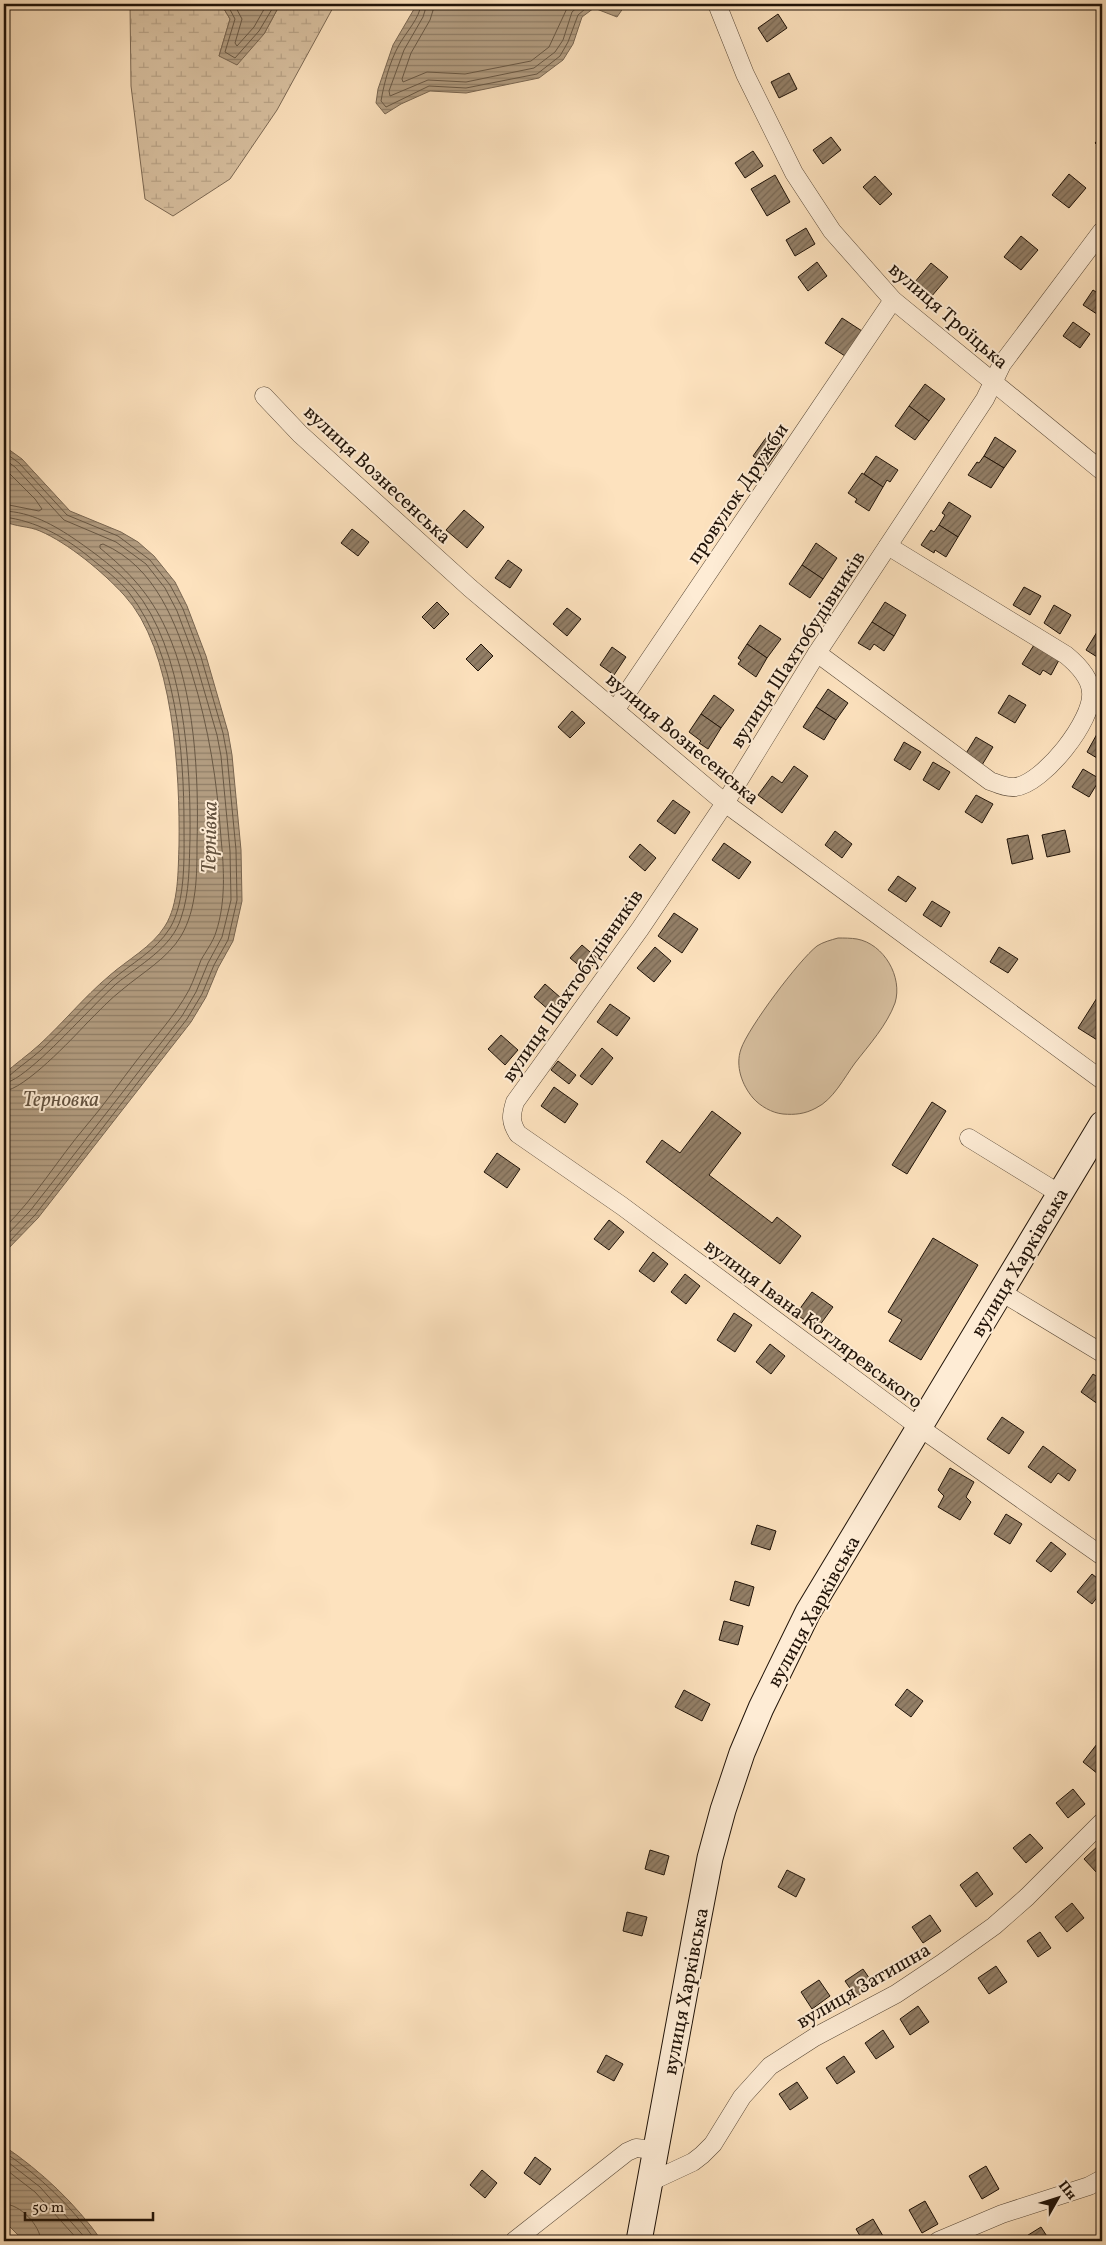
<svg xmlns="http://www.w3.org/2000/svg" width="1106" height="2245" viewBox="0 0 1106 2245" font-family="Vollkorn,serif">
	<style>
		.wetland { fill: url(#wetland-marsh); stroke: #7c6954 }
		.garden { fill: #d7bf9f; stroke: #7c6954 }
		.water { fill: url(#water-rules); stroke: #786550 }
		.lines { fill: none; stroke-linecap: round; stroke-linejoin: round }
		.shore { stroke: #695844; stroke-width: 1 }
		.building { fill: url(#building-hatch); stroke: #201308 }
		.street-casing { stroke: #574736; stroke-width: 19 }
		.secondary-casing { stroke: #201308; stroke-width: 27 }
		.street { stroke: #feecd5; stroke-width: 18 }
		.secondary { stroke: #feecd5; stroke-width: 25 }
		.labels { text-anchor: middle; stroke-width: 4; stroke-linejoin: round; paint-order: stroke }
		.street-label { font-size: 20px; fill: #201308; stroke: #feecd5 }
		.water-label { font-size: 21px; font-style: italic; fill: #62513e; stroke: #feecd5 }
	</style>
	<defs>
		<pattern id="wetland-marsh" width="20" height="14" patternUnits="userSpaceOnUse" patternTransform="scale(1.25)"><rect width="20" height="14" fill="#d7bf9f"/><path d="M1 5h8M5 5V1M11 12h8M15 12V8" fill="none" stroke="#b8a387"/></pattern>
		<pattern id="water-rules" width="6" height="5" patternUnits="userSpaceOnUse" patternTransform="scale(1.25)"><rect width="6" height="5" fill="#b29c80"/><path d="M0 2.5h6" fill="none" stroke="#907e67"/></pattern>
		<pattern id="building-hatch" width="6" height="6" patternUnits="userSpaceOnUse" patternTransform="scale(1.25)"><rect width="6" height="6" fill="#937f67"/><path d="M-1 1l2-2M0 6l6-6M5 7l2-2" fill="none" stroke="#786753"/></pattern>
	</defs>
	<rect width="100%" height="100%" fill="#fde2be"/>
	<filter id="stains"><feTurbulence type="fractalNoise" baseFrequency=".004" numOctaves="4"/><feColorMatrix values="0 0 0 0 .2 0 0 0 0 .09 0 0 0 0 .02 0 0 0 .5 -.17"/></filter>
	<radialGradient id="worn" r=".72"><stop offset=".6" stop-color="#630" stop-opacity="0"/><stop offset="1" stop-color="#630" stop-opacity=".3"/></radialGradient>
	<!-- wetland -->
	<path class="wetland" d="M130,4h91l9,15 -11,37 45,-22 14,-26 4,-4h53l-58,106 -47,69 -57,37 -28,-17 -14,-113z"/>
	<!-- garden -->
	<path class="garden" d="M838,938c6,0 13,0 19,1 27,5 46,38 38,64 -8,22 -26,42 -40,60 -11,15 -22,37 -39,45 -11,6 -21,7 -33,6 -11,-1 -23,-8 -30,-16 -11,-13 -18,-32 -12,-49 7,-21 58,-89 76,-103 6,-4 14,-6 21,-8z"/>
	<!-- water -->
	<g class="water">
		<path d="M221,4h61l-4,4 -14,26 -27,31 -18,-9 11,-37z"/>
		<path d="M417,4h209l-9,13 -23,-9 -12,9 -9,27 -10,16 -24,18 -73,15 -36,-2 -29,13 -16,10 -9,-11 2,-14 15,-44z"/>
		<path d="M4,446l18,13 48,52 51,21 17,10 16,14 21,26 12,24 19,50 22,76 4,23 9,95 1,51 -9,40 -15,27 -12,29 -15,25 -153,196 -34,35v-179c11,-10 24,-19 35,-29 24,-22 45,-48 70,-69 18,-16 43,-29 56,-50 14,-22 13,-56 14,-81 1,-70 -5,-197 -55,-250 -21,-23 -56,-52 -84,-64 -11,-5 -25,-4 -36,-10z"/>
		<path d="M4,2146c38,26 71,57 98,95h-78l-20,-20z"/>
	</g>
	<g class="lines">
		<!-- shore -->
		<g class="shore">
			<path d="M227,4l8,15 -10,33 10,6 24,-27 16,-27"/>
			<path d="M234,4l8,15 -7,24 2,3 17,-19 13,-23"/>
			<path d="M421,4c-1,14 -15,28 -22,41 -9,16 -15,38 -18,56l5,6 43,-21 37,2 71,-14 23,-18 8,-14 10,-27 13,-11"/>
			<path d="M427,4l-4,13 -19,33 -15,41 1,5 38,-16 38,2 68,-14 21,-16 8,-12 9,-28 9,-8"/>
			<path d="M435,4l-5,16 -19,33 -9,26 1,3 24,-10 38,2 66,-13 18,-14 20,-43"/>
			<path d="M4,452l15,11 48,52 51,21 32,24 20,25 13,24 18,48 22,76 4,22 9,95 1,50 -9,40 -14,25 -12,29 -15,25 -152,196 -31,32"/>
			<path d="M4,459l11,8 49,53 52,22 30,22 19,24 12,23 18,48 22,76 4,21 9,95 1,49 -9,37 -14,26 -12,29 -14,24 -152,195 -26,27"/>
			<path d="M4,468l31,31 7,10 -3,2 -35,-7"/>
			<path d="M4,511c27,1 50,14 72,29 20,14 42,30 58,49 50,60 57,175 56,250 -1,26 0,53 -9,79 -9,30 -42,47 -65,66 -13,12 -25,25 -37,37 -13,13 -59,62 -75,62"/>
			<path d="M4,517c32,4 59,19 84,39 14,12 31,23 42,38 46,60 54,157 54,231 0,31 2,76 -14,103 -14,23 -40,36 -59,53 -24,22 -46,47 -70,69 -10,9 -22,17 -32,26l-5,1"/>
			<path d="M4,1091c20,-1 68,-52 83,-68 12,-12 23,-24 36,-34 19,-16 45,-31 58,-53 16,-27 16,-62 16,-92 2,-67 -2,-153 -31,-215 -16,-35 -36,-56 -66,-81v-3l3,-1c53,23 73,79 89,130 17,55 25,106 29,164 3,31 5,64 -5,94 -3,10 -10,19 -15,28 -4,10 -7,20 -12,30 -14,26 -34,47 -52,70 -17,22 -33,45 -51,66 -28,33 -51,72 -82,102"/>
			<path d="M4,2152c36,24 67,54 92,89"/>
			<path d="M4,2159l36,28 48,54"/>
			<path d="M4,2168l31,24 44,49"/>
			<path d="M4,2204c16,0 36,21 37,37"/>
		</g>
	</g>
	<!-- building -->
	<g class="building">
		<path d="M778,14l9,14 -20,14 -9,-14z"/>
		<path d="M789,73l8,16 -18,9 -8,-16z"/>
		<path d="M1102,135v14l-7,-6z"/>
		<path d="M831,137l10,13 -18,14 -10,-14z"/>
		<path d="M753,151l10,15 -18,12 -10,-15z"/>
		<path d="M1069,174l17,14 -17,20 -17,-13z"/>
		<path d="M775,175l15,27 -23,14 -16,-27z"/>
		<path d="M875,176l17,18 -12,11 -17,-18z"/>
		<path d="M806,228l9,16 -20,12 -9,-16z"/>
		<path d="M1021,236l17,14 -17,20 -17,-13z"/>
		<path d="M817,262l10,14 -19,15 -10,-14z"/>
		<path d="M931,263l17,14 -17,20 -17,-14z"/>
		<path d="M1093,290l9,6v18l-2,2 -17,-11z"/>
		<path d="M842,318l20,13 -17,25 -20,-13z"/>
		<path d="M1073,322l17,12 -10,14 -17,-12z"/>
		<path d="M925,384l20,15 -16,22 -20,-15z"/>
		<path d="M909,406l20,15 -14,19 -20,-14z"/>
		<path d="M768,435l14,10 -15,21 -14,-10z"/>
		<path d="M995,437l21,14 -12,17 -20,-12z"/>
		<path d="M876,456l22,14 -8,12 -3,-2 -4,7 -19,-13z"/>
		<path d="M984,456l20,12 -13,20 -23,-13 9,-13 2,1z"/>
		<path d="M862,473l21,14 -14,24 -14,-9 2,-3 -9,-6z"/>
		<path d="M949,502l22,14 -13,21 -19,-12 6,-10 -3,-2z"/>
		<path d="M464,510l20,17 -17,21 -21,-18z"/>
		<path d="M939,525l19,12 -12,20 -11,-7 -1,3 -13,-8 10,-15 3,2z"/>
		<path d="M352,529l17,13 -11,14 -17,-13z"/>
		<path d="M816,543l21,15 -14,21 -21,-14z"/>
		<path d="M508,560l14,10 -12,18 -15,-10z"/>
		<path d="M802,565l21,14 -13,19 -21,-14z"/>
		<path d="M1024,587l17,9 -11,19 -17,-10z"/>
		<path d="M437,602l12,12 -15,15 -12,-12z"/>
		<path d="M885,602l21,13 -12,21 -22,-14z"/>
		<path d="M1054,605l17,10 -11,19 -16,-11z"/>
		<path d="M567,608l14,11 -14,17 -14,-12z"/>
		<path d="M872,622l22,14 -10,15 -10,-7 -4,6 -12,-7z"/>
		<path d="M760,625l21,14 -14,19 -20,-14z"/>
		<path d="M1097,632l5,3v25l-16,-10z"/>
		<path d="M481,644l12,12 -15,15 -12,-12z"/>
		<path d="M747,644l20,14 -11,19 -18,-13 3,-4 -3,-2z"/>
		<path d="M1034,645l25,15 -8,15 -8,-5 -3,5 -18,-11z"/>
		<path d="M612,647l14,10 -12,18 -14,-10z"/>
		<path d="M828,689l20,14 -12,17 -20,-13z"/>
		<path d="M714,695l20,15 -13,18 -20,-14z"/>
		<path d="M1009,695l17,10 -11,18 -17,-10z"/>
		<path d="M816,707l20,13 -12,20 -21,-13z"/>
		<path d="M572,711l13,12 -15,15 -12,-11z"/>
		<path d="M701,714l20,14 -13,21 -9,-6 2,-2 -12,-9z"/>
		<path d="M1097,734l5,3v24l-15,-9z"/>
		<path d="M976,737l17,10 -11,18 -17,-10z"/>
		<path d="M904,742l17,10 -11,18 -16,-10z"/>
		<path d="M933,762l17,10 -11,18 -16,-10z"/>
		<path d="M794,766l14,10 -26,37 -24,-18 14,-19 10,7z"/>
		<path d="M1083,769l17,10 -11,18 -17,-10z"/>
		<path d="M976,795l17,9 -11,19 -17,-11z"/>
		<path d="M673,800l17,12 -15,22 -18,-13z"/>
		<path d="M1065,830l5,22 -23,5 -5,-22z"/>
		<path d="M835,831l17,13 -10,14 -17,-13z"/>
		<path d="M1028,835l5,24 -21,5 -5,-25z"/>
		<path d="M724,843l27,19 -12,17 -27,-19z"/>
		<path d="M640,844l16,14 -11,13 -16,-14z"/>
		<path d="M898,876l18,12 -10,14 -18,-12z"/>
		<path d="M932,901l18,11 -9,15 -18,-12z"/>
		<path d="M674,913l24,16 -16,24 -24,-17z"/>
		<path d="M582,945l16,14 -11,13 -17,-14z"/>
		<path d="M655,947l16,14 -17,21 -17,-14z"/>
		<path d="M999,947l19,12 -10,14 -18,-11z"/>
		<path d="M545,984l16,14 -11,13 -16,-14z"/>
		<path d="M1102,990v53l-24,-15z"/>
		<path d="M610,1004l20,14 -13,18 -20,-14z"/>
		<path d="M501,1035l17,15 -13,15 -17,-16z"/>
		<path d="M602,1048l11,10 -21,27 -12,-9z"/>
		<path d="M558,1061l18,14 -7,9 -18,-14z"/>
		<path d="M554,1087l24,17 -13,19 -24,-17z"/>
		<path d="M932,1102l14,9 -39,63 -15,-9z"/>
		<path d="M712,1111l29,22 -32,42 63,48 5,-6 24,19 -21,28 -134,-102 16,-22 18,13z"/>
		<path d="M497,1153l23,16 -13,19 -23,-16z"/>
		<path d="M609,1220l15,12 -15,18 -15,-11z"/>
		<path d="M933,1238l45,27 -57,95 -32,-19 13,-21 -14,-8z"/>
		<path d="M653,1252l15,12 -14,18 -15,-11z"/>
		<path d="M685,1274l15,12 -14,18 -15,-12z"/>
		<path d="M812,1292l21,15 -16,22 -21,-15z"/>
		<path d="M734,1313l18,12 -17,27 -18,-12z"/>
		<path d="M770,1344l15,12 -14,18 -15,-12z"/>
		<path d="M1093,1374l9,6v27l-21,-15z"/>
		<path d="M1002,1417l22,15 -15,22 -22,-15z"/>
		<path d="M1043,1446l33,24 -7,11 -11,-8 -7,10 -23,-16z"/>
		<path d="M950,1468l24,14 -8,15 5,5 -11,18 -22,-13 6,-11 -6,-6z"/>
		<path d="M1006,1514l16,10 -12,20 -16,-10z"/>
		<path d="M757,1525l19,6 -6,19 -19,-6z"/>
		<path d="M1051,1542l15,12 -15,18 -15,-11z"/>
		<path d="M1092,1574l10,8v9l-10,13 -15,-12z"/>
		<path d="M735,1581l19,6 -5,19 -19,-6z"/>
		<path d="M724,1621l19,5 -5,19 -19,-5z"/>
		<path d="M907,1689l16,12 -12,16 -16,-12z"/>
		<path d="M684,1690l26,14 -8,17 -27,-14z"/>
		<path d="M1097,1744l5,4v20l-4,6 -15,-12z"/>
		<path d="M1073,1789l12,15 -17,14 -12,-15z"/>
		<path d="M1030,1834l13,14 -17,15 -13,-15z"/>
		<path d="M1100,1844l2,2v22l-5,5 -13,-14z"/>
		<path d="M650,1850l19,6 -5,19 -19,-6z"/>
		<path d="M787,1870l18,9 -9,18 -18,-10z"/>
		<path d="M977,1872l16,22 -17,13 -16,-22z"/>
		<path d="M1072,1903l12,15 -17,14 -12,-15z"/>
		<path d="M627,1912l20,5 -5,19 -19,-5z"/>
		<path d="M930,1915l11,16 -18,12 -11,-16z"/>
		<path d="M1040,1932l11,16 -13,9 -11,-16z"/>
		<path d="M996,1966l11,16 -18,12 -11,-16z"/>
		<path d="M863,1969l11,16 -18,12 -11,-16z"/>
		<path d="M819,1980l11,16 -18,13 -11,-17z"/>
		<path d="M918,2006l11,16 -19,13 -10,-16z"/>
		<path d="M883,2030l11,17 -18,12 -11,-16z"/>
		<path d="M606,2055l17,9 -9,17 -17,-9z"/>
		<path d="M844,2056l11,16 -18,12 -11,-16z"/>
		<path d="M797,2082l11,16 -18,12 -11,-16z"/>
		<path d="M1102,2120v12l-5,-8z"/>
		<path d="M535,2157l16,12 -11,16 -16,-12z"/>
		<path d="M986,2166l13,23 -17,10 -13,-23z"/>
		<path d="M482,2170l15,13 -12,15 -15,-13z"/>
		<path d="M925,2201l13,23 -16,9 -13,-23z"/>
		<path d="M873,2219l13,22h-23l-7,-12z"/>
		<path d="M1041,2227l9,14h-23l-2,-4z"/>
		<path d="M453,2235l6,6h-13z"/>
	</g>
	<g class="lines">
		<defs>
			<g id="street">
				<path d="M717,4l28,70 49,99 38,58 61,69 209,171"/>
				<path d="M1102,231l-100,133 -17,35 -168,254 -92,150 -85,126 -125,173c-4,13 -5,20 3,32l104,72 297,221 183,129"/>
				<path d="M264,396l36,38 170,154 255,215 377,277"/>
				<path d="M817,653l173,128c8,3 16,7 25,6 28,-3 79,-67 76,-95 -1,-15 -14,-28 -25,-37l-178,-109"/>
				<path d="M616,709l277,-409"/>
				<path d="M969,1138l91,56"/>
				<path d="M1001,1292l101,61"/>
				<path d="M650,2182l43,-20 9,-7 11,-11 29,-47 28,-31 45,-29 81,-43 45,-30 53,-38 33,-29 75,-75"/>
				<path d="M514,2241l113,-89 9,-4 19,2"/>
				<path d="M938,2241l64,-27 87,-28 13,-7"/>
			</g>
			<path id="secondary" d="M639,2241l57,-310 14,-73 13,-48 19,-57 19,-45 47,-96 294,-488"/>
		</defs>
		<!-- street casing -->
		<use href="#street" class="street-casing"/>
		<!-- secondary casing -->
		<use href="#secondary" class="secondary-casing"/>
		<!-- street -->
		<use href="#street" class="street"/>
		<!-- secondary -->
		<use href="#secondary" class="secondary"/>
	</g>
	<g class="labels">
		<!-- street labels -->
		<g class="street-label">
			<text transform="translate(949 315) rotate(41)" y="7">вулиця Троїцька</text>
			<text transform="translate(378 474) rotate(43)" y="7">вулиця Вознесенська</text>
			<text transform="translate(737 493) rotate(-56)" y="7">провулок Дружби</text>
			<text transform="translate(797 649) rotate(-57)" y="7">вулиця Шахтобудівників</text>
			<text transform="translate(683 738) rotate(40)" y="7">вулиця Вознесенська</text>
			<text transform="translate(572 985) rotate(-55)" y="7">вулиця Шахтобудівників</text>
			<text transform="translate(1019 1262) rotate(-59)" y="7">вулиця Харківська</text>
			<text transform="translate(814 1323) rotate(37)" y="7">вулиця Івана Котляревського</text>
			<text transform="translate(813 1611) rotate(-61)" y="7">вулиця Харківська</text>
			<text transform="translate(863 1985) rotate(-30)" y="7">вулиця Затишна</text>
			<text transform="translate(685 1991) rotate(-79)" y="7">вулиця Харківська</text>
		</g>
		<!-- water labels -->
		<g class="water-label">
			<text transform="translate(209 837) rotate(-89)" y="7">Тернівка</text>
			<text x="61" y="1106">Терновка</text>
		</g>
	</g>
	<!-- margin -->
	<rect width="1106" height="2245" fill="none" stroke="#fde2be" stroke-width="20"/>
	<rect x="5" y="5" width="1096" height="2235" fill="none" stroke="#201308" stroke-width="2.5"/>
	<rect x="10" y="10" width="1086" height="2225" fill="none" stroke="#201308"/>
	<!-- north arrow -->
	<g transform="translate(1058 2198) rotate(51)" stroke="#feecd5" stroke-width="4" paint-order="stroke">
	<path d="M0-4L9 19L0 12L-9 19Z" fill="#201308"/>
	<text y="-8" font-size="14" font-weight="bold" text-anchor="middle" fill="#201308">Пн</text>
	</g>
	<!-- scale -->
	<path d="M25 2212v8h128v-8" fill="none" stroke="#201308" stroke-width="2.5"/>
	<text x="32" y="2212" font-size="15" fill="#201308" stroke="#feecd5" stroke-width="4" paint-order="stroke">50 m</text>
	<rect width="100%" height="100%" filter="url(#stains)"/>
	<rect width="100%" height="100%" fill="url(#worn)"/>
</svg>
